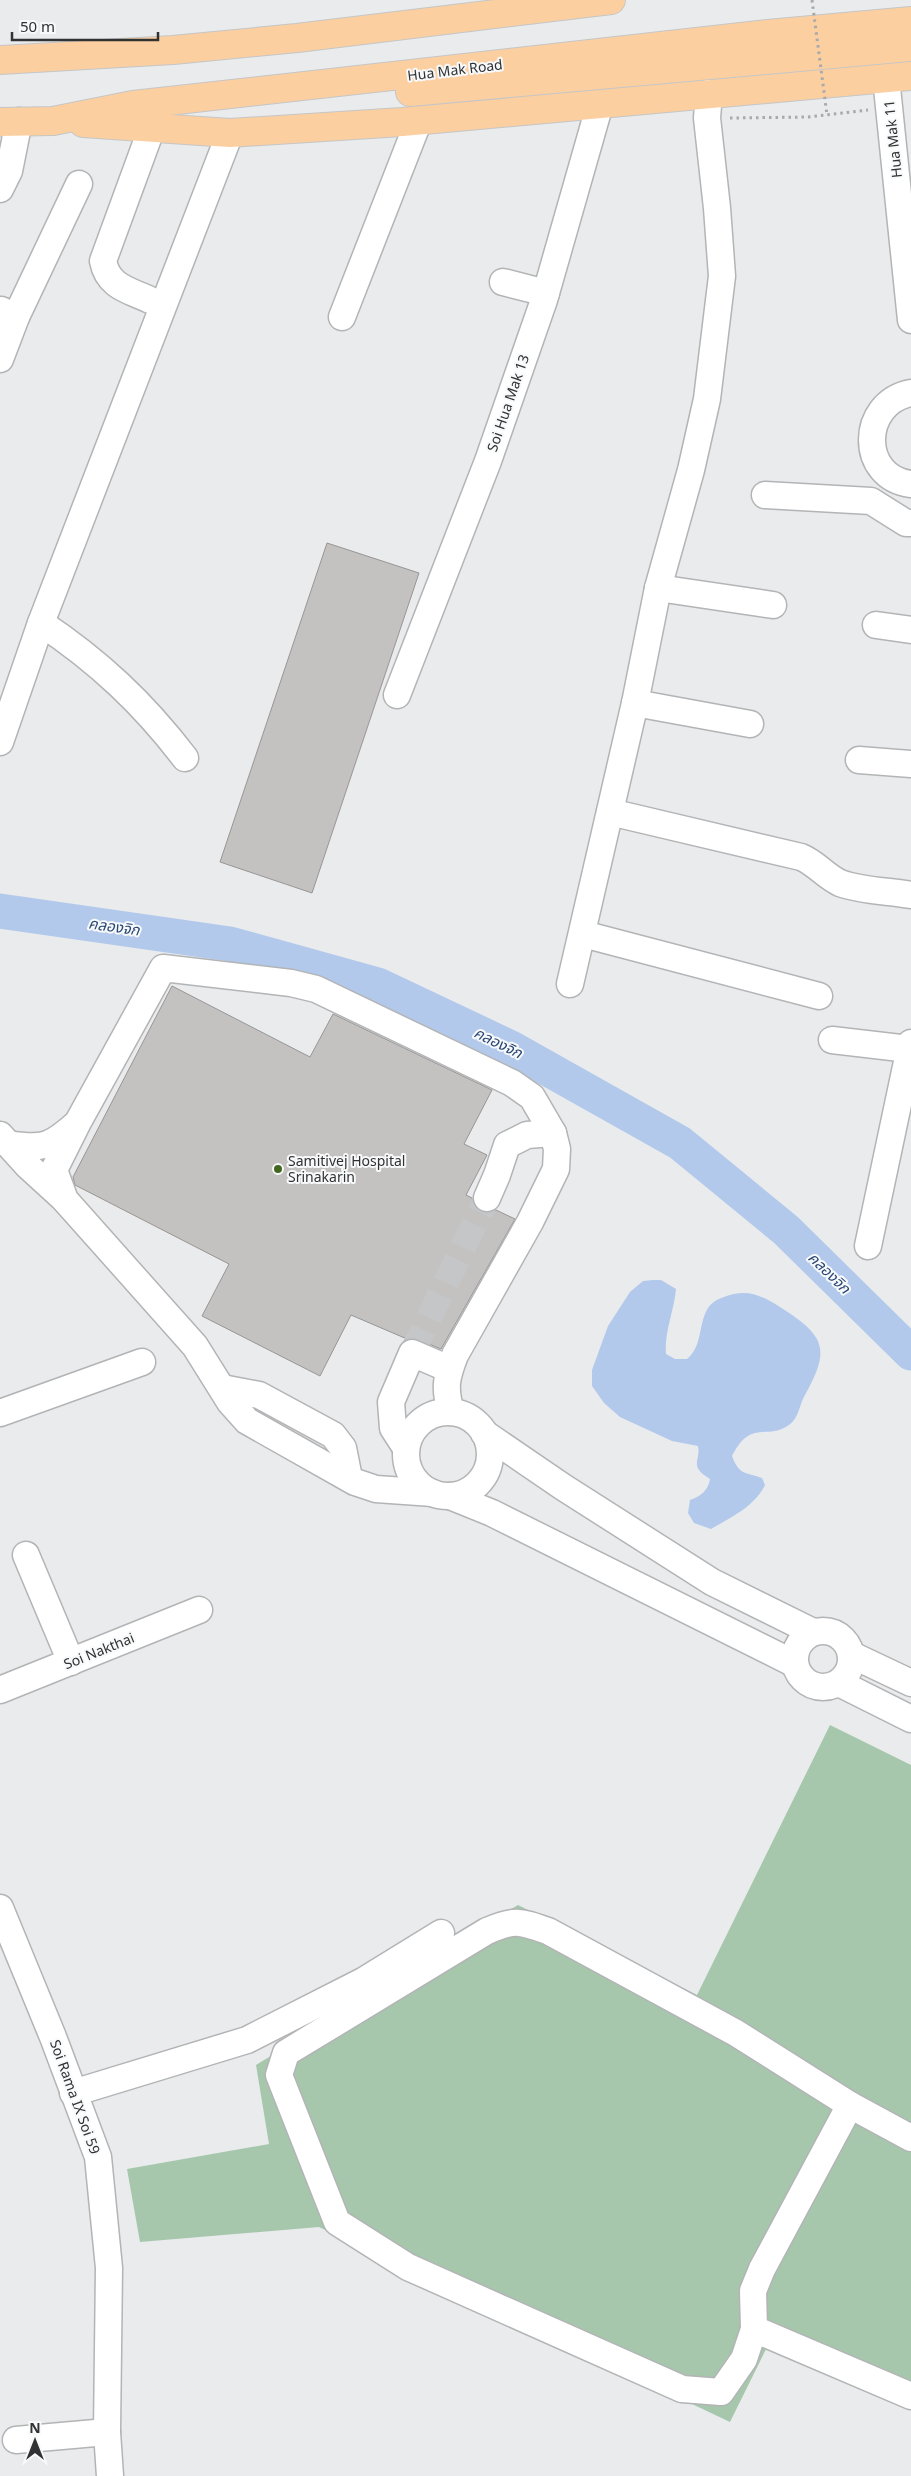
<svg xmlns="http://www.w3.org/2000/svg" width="911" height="2476" viewBox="0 0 911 2476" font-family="Georgia,'Noto Sans Thai',serif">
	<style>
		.green { fill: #a6c7ac }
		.water { fill: #b2c9eb }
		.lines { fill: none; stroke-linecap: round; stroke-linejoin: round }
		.river { stroke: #b2c9eb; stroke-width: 35 }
		.building { fill: #c4c2c1; stroke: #989595 }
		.minor-tunnel { stroke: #c4c6c8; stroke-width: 26; stroke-dasharray: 26 13; stroke-linecap: butt }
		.minor-casing { stroke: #b3b4b6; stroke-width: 29 }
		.major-casing { stroke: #c5c6c6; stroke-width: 30 }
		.path { stroke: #a8a9aa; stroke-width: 3; stroke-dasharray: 2.5 4; stroke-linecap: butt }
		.minor { stroke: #fff; stroke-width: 26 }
		.major { stroke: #fccfa1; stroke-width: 28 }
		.path-bridge { stroke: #a8a9aa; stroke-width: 3; stroke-dasharray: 2.5 4; stroke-linecap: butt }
		.poi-dot { fill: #43671f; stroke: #f7f9fa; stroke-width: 2 }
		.labels { text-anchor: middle; stroke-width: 4; stroke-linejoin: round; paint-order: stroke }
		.street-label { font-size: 14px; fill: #313232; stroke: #f7f9fa }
		.poi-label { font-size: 14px; fill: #313232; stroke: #f7f9fa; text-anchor: start }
		.water-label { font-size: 15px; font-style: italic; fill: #294774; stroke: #f7f9fa }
	</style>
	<rect width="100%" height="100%" fill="#e9ebed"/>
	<!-- green -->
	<path class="green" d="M830,1725l81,40v643l-140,-69 -41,83 -411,-195 -179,15 -13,-73 142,-25 -13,-79 262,-160 179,90z"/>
	<!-- water -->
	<path class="water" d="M653,1280h8l15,9c-2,22 -12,44 -10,65l9,5h12c16,-13 11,-35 21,-51 4,-6 10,-9 16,-11 22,-9 37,-2 56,10 45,29 51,41 25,88 -6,10 -6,23 -16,30 -22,16 -38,-7 -57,31 7,19 13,16 30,22l3,7c-11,22 -34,32 -54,44l-17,-6 -6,-10 2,-13c11,-4 18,-9 20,-21 -22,-13 -9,-18 -12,-33l-26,-5 -52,-24 -16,-14 -12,-17v-16l16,-44 22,-34 13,-11z"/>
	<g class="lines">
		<!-- river -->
		<path class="river" d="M0,911l230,33 148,41 133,63 169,95 106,87 125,123"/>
	</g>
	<!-- building -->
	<g class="building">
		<path d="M327,543l92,30 -107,320 -92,-31z"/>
		<path d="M172,986l138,71 23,-43 159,76 -28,54 23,11 -21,40 6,3 3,8 6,6 7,1 8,-3 19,9 -74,130 -24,-10h-10l-56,-24 -31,61 -118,-60 27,-52 -154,-79 -2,-8z"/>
	</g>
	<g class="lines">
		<!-- minor-tunnel -->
		<path class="minor-tunnel" d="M412,1353l75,-155"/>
		<defs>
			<g id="minor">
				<path d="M886,78l25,242"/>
				<path d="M0,189l9,-18 10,-50"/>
				<path d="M503,282l43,11"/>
				<path d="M150,300c-21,-10 -42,-13 -47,-39l48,-131"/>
				<path d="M16,317l63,-133"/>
				<path d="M342,317l77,-197"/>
				<path d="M0,359l16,-42 -15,-7"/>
				<path d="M911,393c-52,10 -52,85 0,91"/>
				<path d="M765,495l106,6 35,22h5"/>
				<path d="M658,588l115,17"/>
				<path d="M41,623c57,38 102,80 144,135"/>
				<path d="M876,625l35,5"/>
				<path d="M397,695l91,-234 56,-161 56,-196"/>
				<path d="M635,703l115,21"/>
				<path d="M0,742l41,-119 189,-490"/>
				<path d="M859,760l52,4"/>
				<path d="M610,812l191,45c15,6 24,19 39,26 21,8 49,8 71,12"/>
				<path d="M583,934l236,62"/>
				<path d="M570,984l65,-281 23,-115 33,-118 16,-71 15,-123 -5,-68 -10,-90 2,-25"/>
				<path d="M832,1040l77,9"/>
				<path d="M0,1135l28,31 35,32"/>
				<path d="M8,1144c33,5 41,4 67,-19"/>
				<path d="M487,1198l10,-23 10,-30 20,-10 26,-2"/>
				<path d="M868,1246l43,-203"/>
				<path d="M222,1388l37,7 74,40 10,13 6,30"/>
				<circle cx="448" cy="1454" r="42"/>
				<path d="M0,1413l142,-51"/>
				<path d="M484,1433l79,54 149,95 101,50"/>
				<path d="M406,1448l-13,-20 -2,-26 21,-49 37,16"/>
				<path d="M433,1493l-57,-4 -21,-7 -108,-61 -17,-19 -35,-56 -130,-146 -11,-30 24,-48 85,-154 128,15 25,6 196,94 20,14 21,36 4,16 -1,20 -26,53 -75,133c-9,23 -11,33 -4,57"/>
				<path d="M450,1496l42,17 303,151"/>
				<path d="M26,1555l45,107"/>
				<circle cx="823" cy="1659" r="28"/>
				<path d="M852,1655l59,28"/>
				<path d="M839,1683l72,36"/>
				<path d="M0,1690l199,-80"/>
				<path d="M0,1908l53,129 45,120 11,111 -2,164 3,44"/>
				<path d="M73,2093l174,-53 116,-59 78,-48"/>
				<path d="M911,2138l-61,-33 -114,-72 -188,-102c-29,-10 -33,-12 -61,0l-201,122 -7,22 58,147 71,45 274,122 39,3 23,-33 10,-30 157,67"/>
				<path d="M754,2329l-1,-38 9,-22 88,-164"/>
				<path d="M16,2440l91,-8"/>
			</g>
			<g id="major">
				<path d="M0,60l173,-10 124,-12 314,-38"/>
				<path d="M410,92l501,-45"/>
				<path d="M0,122l53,-1 80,-16 635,-71 143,-13"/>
				<path d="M83,123l147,10 172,-11 509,-46"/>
			</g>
		</defs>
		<!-- minor casing -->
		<use href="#minor" class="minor-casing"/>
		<!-- major casing -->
		<use href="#major" class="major-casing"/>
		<!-- path -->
		<path class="path" d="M730,118l78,-1 60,-7"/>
		<!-- minor -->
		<use href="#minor" class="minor"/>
		<!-- major -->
		<use href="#major" class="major"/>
		<!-- path-bridge -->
		<path class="path-bridge" d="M812,0l15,115"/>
	</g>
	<!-- markers -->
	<circle class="poi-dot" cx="278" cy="1169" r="5"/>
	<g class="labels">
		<!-- street labels -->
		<g class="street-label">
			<text transform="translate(455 70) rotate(-7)" y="5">Hua Mak Road</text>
			<text transform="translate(893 139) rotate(-96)" y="5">Hua Mak 11</text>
			<text transform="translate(508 403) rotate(-71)" y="5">Soi Hua Mak 13</text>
			<text transform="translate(99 1651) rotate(-22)" y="5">Soi Nakthai</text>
			<text transform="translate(75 2097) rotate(70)" y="5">Soi Rama IX Soi 59</text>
		</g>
		<!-- poi labels -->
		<g class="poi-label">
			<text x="288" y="1166">Samitivej Hospital<tspan x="288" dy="16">Srinakarin</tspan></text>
		</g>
		<!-- water labels -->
		<g class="water-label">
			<text transform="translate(114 927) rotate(8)" y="5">คลองจิก</text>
			<text transform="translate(498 1043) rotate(26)" y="5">คลองจิก</text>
			<text transform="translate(829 1273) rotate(44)" y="5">คลองจิก</text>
		</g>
	</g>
	<!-- north arrow -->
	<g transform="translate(35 2441)" stroke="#f7f9fa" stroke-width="4" paint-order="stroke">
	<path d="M0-4L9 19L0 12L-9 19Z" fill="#313232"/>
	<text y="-8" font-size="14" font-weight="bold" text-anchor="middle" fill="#313232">N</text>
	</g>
	<!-- scale -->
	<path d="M12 32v8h146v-8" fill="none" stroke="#313232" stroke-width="2.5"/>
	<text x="20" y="32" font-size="15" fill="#313232" stroke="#f7f9fa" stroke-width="4" paint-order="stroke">50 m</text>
</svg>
